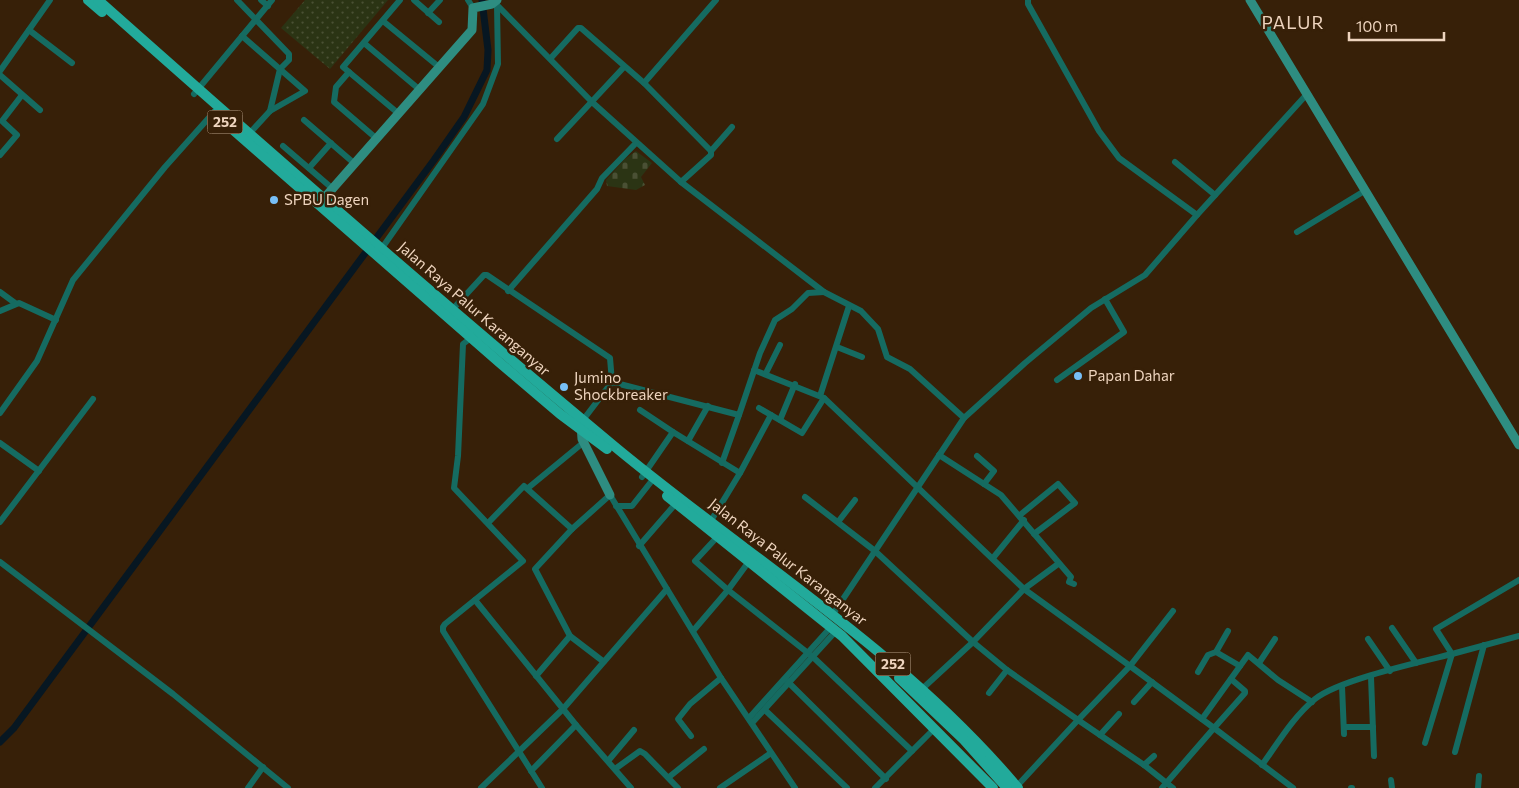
<svg xmlns="http://www.w3.org/2000/svg" width="1519" height="788" viewBox="0 0 1519 788" font-family="Commissioner,sans-serif">
	<style>
		.grass { fill: url(#grass-dots) }
		.cemetery { fill: url(#cemetery-stones) }
		.lines { fill: none; stroke-linecap: round; stroke-linejoin: round }
		.canal { stroke: #071722; stroke-width: 7 }
		.street { stroke: #156b61; stroke-width: 6 }
		.secondary { stroke: #2e8d81; stroke-width: 9 }
		.primary { stroke: #22aa9b; stroke-width: 10 }
		.poi-dot { fill: #77bff7; stroke: #372008; stroke-width: 2 }
		.labels { text-anchor: middle; stroke-width: 5; stroke-linejoin: round; paint-order: stroke }
		.shield { fill: #372008; stroke: #b79e87; stroke-width: 1 }
		.shield-label { font-size: 14px; font-weight: bold; fill: #eed4be }
		.poi-label { font-size: 15px; fill: #eed4be; stroke: #372008; text-anchor: start }
		.street-label { font-size: 15px; fill: #eed4be; stroke: #372008 }
		.quarter-label { font-size: 18px; letter-spacing: 1px; fill: #eed4be; stroke: #372008 }
	</style>
	<defs>
		<pattern id="grass-dots" width="8" height="8" patternUnits="userSpaceOnUse" patternTransform="scale(1.25)"><rect width="8" height="8" fill="#2b3414"/><path d="M2 2h.1M6 6h.1" fill="none" stroke="#4a5034" stroke-width="1.8" stroke-linecap="round"/></pattern>
		<pattern id="cemetery-stones" width="16" height="16" patternUnits="userSpaceOnUse" patternTransform="scale(1.25)"><rect width="16" height="16" fill="#2b3414"/><path d="M2 7V4a2 2 0 0 1 4 0v3zM10 15v-3a2 2 0 0 1 4 0v3z" fill="#4a5034"/></pattern>
	</defs>
	<rect width="100%" height="100%" fill="#372008"/>
	<!-- grass -->
	<path class="grass" d="M305,0h83l-58,69 -49,-41z"/>
	<!-- cemetery -->
	<path class="cemetery" d="M636,151l16,12 -11,14 4,8 -9,5 -29,-4 -1,-6 19,-21z"/>
	<g class="lines">
		<!-- canal -->
		<path class="canal" d="M0,742l14,-14 420,-568 30,-43 23,-47 1,-20 -6,-50"/>
		<!-- street -->
		<g class="street">
			<path d="M237,0l52,54v6l-9,9 -10,42"/>
			<path d="M261,0l7,6"/>
			<path d="M414,0l25,22"/>
			<path d="M468,0l5,8"/>
			<path d="M494,0l3,5 95,97 89,80 30,-27v-4l-67,-68 -63,-55h-3l-28,31"/>
			<path d="M428,13l12,-13"/>
			<path d="M383,21l56,46"/>
			<path d="M29,30l43,33"/>
			<path d="M242,36l63,55 -35,20 -22,24"/>
			<path d="M364,43l56,47"/>
			<path d="M0,71l50,-71"/>
			<path d="M349,72l-13,15 -2,15 43,37"/>
			<path d="M0,75l40,35"/>
			<path d="M644,83l72,-83"/>
			<path d="M194,94l78,-94"/>
			<path d="M399,114l-56,-47 57,-67"/>
			<path d="M304,120l51,44"/>
			<path d="M557,139l67,-72"/>
			<path d="M283,146l50,43"/>
			<path d="M711,151l21,-24"/>
			<path d="M0,155l17,-20 -15,-14 20,-26"/>
			<path d="M1175,162l40,33"/>
			<path d="M309,168l22,-25"/>
			<path d="M681,182l143,110 37,19 17,18 9,28 23,12 54,49"/>
			<path d="M1197,215l110,-121"/>
			<path d="M1297,232l69,-42"/>
			<path d="M382,248l101,-144 15,-40 -1,-59"/>
			<path d="M508,291l89,-102 5,-11 34,-35"/>
			<path d="M0,292l15,11"/>
			<path d="M0,311l19,-8 37,17"/>
			<path d="M450,312l34,-37h3l123,83 2,24 -29,38"/>
			<path d="M472,337l-9,7 -5,112 -4,32 69,73 -78,63 -2,3v4l99,157"/>
			<path d="M837,347l25,10"/>
			<path d="M754,370l70,28 200,191 106,77 43,-55"/>
			<path d="M766,373l14,-28"/>
			<path d="M1057,380l67,-48 -19,-33"/>
			<path d="M612,382l127,33 21,-62 15,-33 17,-11 16,-16 16,-1"/>
			<path d="M820,396l29,-90"/>
			<path d="M759,408l43,25 22,-35"/>
			<path d="M640,410l33,22"/>
			<path d="M0,413l37,-52 36,-81 92,-113 49,-55"/>
			<path d="M780,420l15,-36"/>
			<path d="M688,441l20,-35"/>
			<path d="M0,443l39,28"/>
			<path d="M939,455l62,40 70,82 -2,5 5,2"/>
			<path d="M977,456l17,15 -10,13"/>
			<path d="M722,463l17,-48"/>
			<path d="M642,477l31,-45 67,41"/>
			<path d="M528,488l56,-46"/>
			<path d="M805,497l70,54 98,91 34,28 71,50 -61,66"/>
			<path d="M616,506h16l22,-28"/>
			<path d="M1020,515l38,-31 17,19 -41,31"/>
			<path d="M0,522l93,-123"/>
			<path d="M838,522l17,-22"/>
			<path d="M488,523l36,-37 48,43"/>
			<path d="M709,524l31,-51 31,-58"/>
			<path d="M719,535l-24,26 33,29 85,67 99,94"/>
			<path d="M639,546l39,-45"/>
			<path d="M993,558l31,-38"/>
			<path d="M0,562l173,132 115,94"/>
			<path d="M1519,580l-83,49 16,25 67,-18"/>
			<path d="M667,589l54,89 74,110"/>
			<path d="M475,600l101,125 55,63"/>
			<path d="M833,614l131,-196 61,-55 66,-55 54,-33 52,-60 -78,-57 -20,-27 -71,-127v-4"/>
			<path d="M1392,628l24,35"/>
			<path d="M693,631l35,-41 22,-30"/>
			<path d="M1368,639l22,32"/>
			<path d="M1216,652l24,14"/>
			<path d="M1259,663l16,-24"/>
			<path d="M1198,672l10,-17 8,-3 12,-21"/>
			<path d="M536,676l34,-40"/>
			<path d="M1371,677l3,79"/>
			<path d="M785,679l101,100"/>
			<path d="M1342,686l2,48"/>
			<path d="M922,689l51,-47 51,-53 34,-25"/>
			<path d="M989,693l18,-23"/>
			<path d="M1134,702l18,-20"/>
			<path d="M765,710l82,78"/>
			<path d="M749,718l82,-91"/>
			<path d="M1202,719l46,-64 30,25 34,22"/>
			<path d="M752,723l84,-92"/>
			<path d="M1344,727h29"/>
			<path d="M1100,735l19,-21"/>
			<path d="M691,736l-13,-17 12,-15 31,-26"/>
			<path d="M1455,752l29,-107"/>
			<path d="M608,761l26,-31"/>
			<path d="M1144,765l10,-9"/>
			<path d="M1262,765c16,-22 31,-48 53,-66 23,-19 105,-37 137,-45l-27,89"/>
			<path d="M615,769l25,-18 5,3 33,34"/>
			<path d="M531,771l45,-46"/>
			<path d="M669,777l35,-28"/>
			<path d="M1391,780l1,8"/>
			<path d="M248,788l15,-21"/>
			<path d="M481,788l82,-79 104,-120 -57,-94 -38,34 -37,40 35,67 34,26"/>
			<path d="M720,788l51,-35"/>
			<path d="M875,788l60,-60"/>
			<path d="M1162,788l52,-60 79,60"/>
			<path d="M1173,788l-29,-23 -66,-45 52,-54 84,62 31,-35v-2l-14,-12"/>
			<path d="M1351,788h1"/>
			<path d="M1478,788l1,-12"/>
		</g>
		<!-- secondary -->
		<g class="secondary">
			<path d="M1250,0l269,445"/>
			<path d="M319,204l153,-174 1,-22 19,-4 5,-4"/>
			<path d="M581,425l1,14 28,56"/>
		</g>
		<!-- primary -->
		<g class="primary">
			<path d="M88,0l14,12"/>
			<path d="M98,0c170,151 341,301 516,446 136,113 290,206 404,342"/>
			<path d="M215,114l285,249 60,51 47,35"/>
			<path d="M667,496l175,140 151,152"/>
			<path d="M899,678l65,62 43,48"/>
		</g>
	</g>
	<!-- markers -->
	<g class="poi-dot">
		<circle cx="274" cy="200" r="5"/>
		<circle cx="1078" cy="376" r="5"/>
		<circle cx="564" cy="387" r="5"/>
	</g>
	<g class="labels">
		<!-- shield labels -->
		<g class="shield">
			<rect x="207.5" y="110.5" width="35" height="23" rx="4"/>
			<rect x="875.5" y="652.5" width="35" height="23" rx="4"/>
		</g>
		<g class="shield-label">
			<text x="225" y="127">252</text>
			<text x="893" y="669">252</text>
		</g>
		<!-- poi labels -->
		<g class="poi-label">
			<text x="284" y="205">SPBU Dagen</text>
			<text x="1088" y="381">Papan Dahar</text>
			<text x="574" y="383">Jumino<tspan x="574" dy="17">Shockbreaker</tspan></text>
		</g>
		<!-- street labels -->
		<g class="street-label">
			<text transform="translate(474 309) rotate(41)" y="5">Jalan Raya Palur Karanganyar</text>
			<text transform="translate(788 562) rotate(38)" y="5">Jalan Raya Palur Karanganyar</text>
		</g>
		<!-- quarter labels -->
		<g class="quarter-label">
			<text x="1293" y="29">PALUR</text>
		</g>
	</g>
	<!-- scale -->
	<path d="M1349 32v8h95v-8" fill="none" stroke="#eed4be" stroke-width="2.5"/>
	<text x="1356" y="32" font-size="15" fill="#eed4be" stroke="#372008" stroke-width="4" paint-order="stroke">100 m</text>
</svg>
